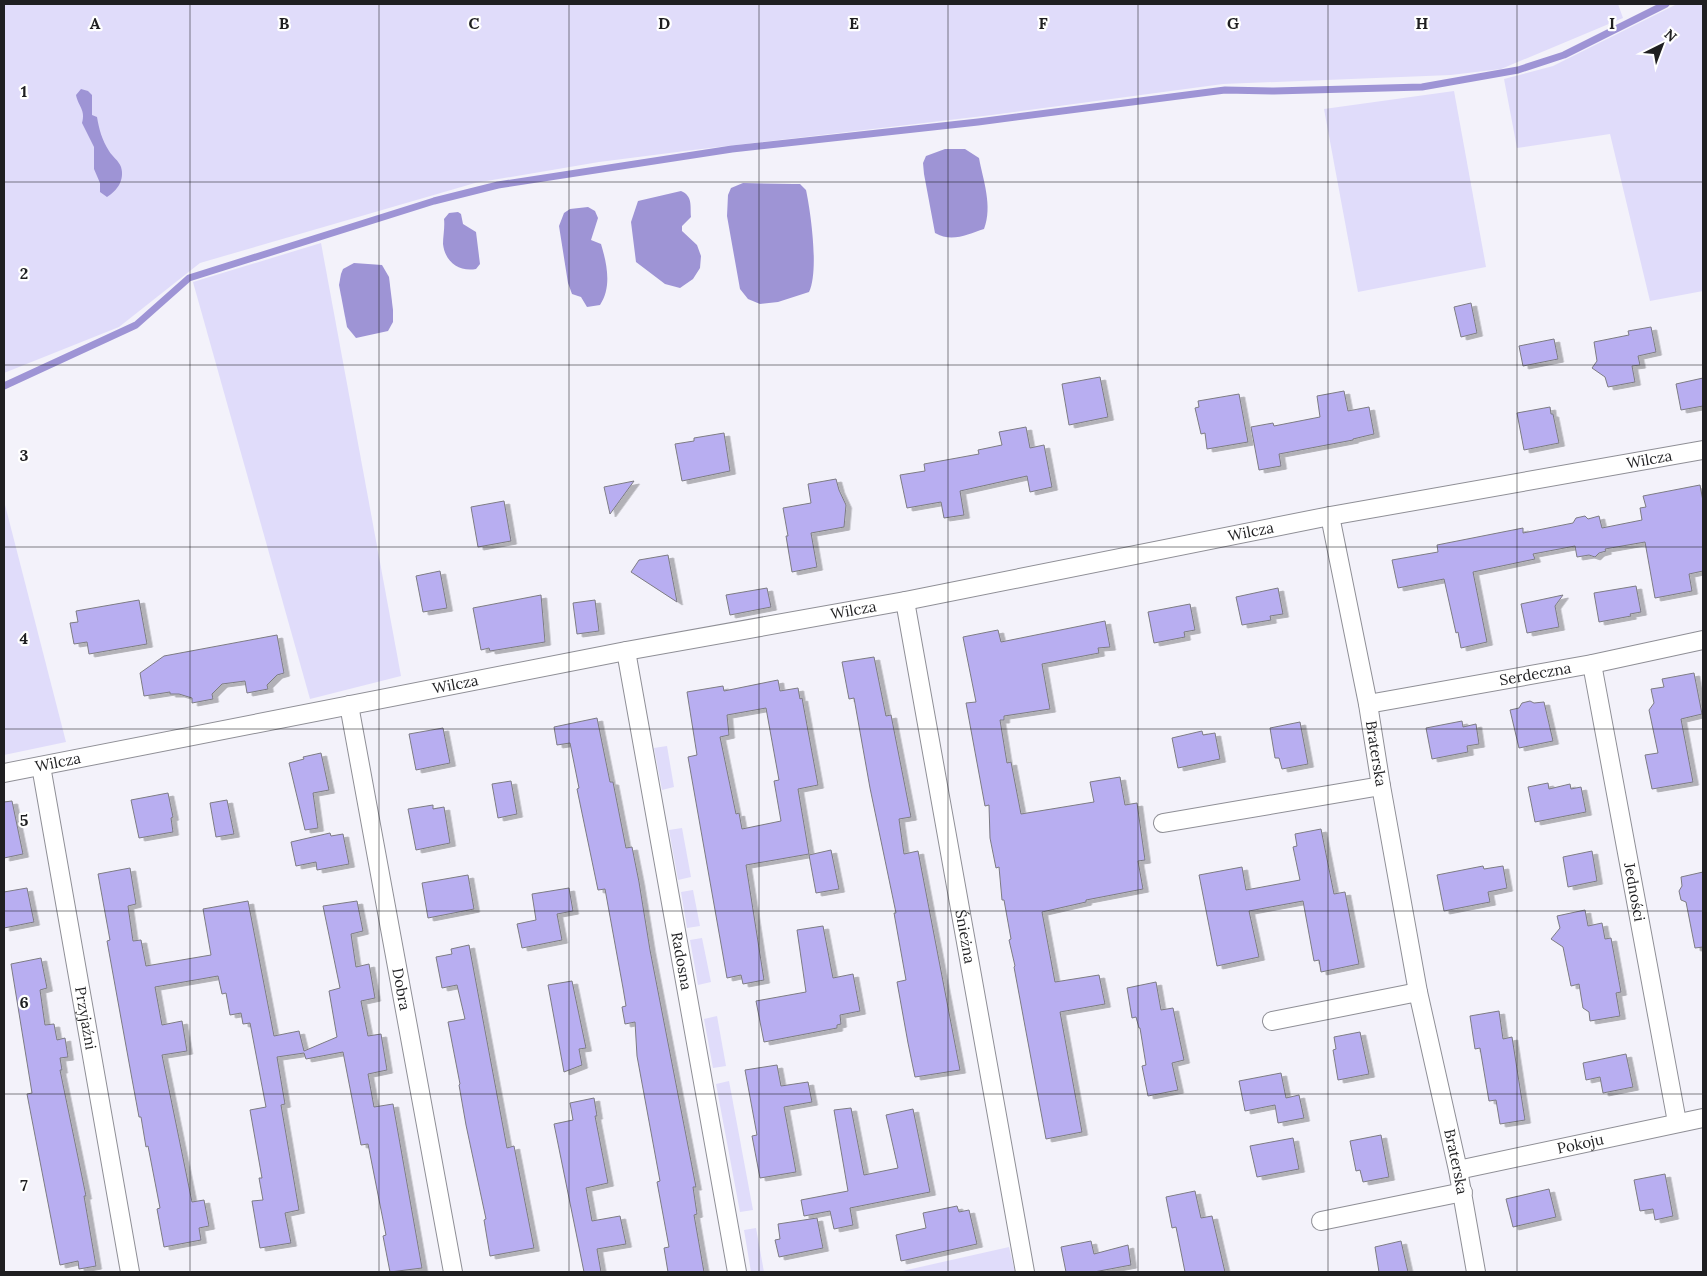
<svg xmlns="http://www.w3.org/2000/svg" width="1707" height="1276" viewBox="0 0 1707 1276" font-family="Lora,serif">
	<style>
		.green { fill: #e0dcfa }
		.water { fill: #9e94d5 }
		.lines { fill: none; stroke-linecap: round; stroke-linejoin: round }
		.stream { stroke: #9e94d5; stroke-width: 7 }
		.building { fill: #b8aef1; stroke: #7d7c83; fill-rule: evenodd; filter: url(#shadow) }
		.minor-casing { stroke: #8f8f96; stroke-width: 20 }
		.minor { stroke: #fff; stroke-width: 18 }
		.grid { fill: none; stroke: #1f1f21; stroke-width: 1; stroke-opacity: 0.55 }
		.labels { text-anchor: middle; stroke-width: 4.5; stroke-linejoin: round; paint-order: stroke }
		.street-label { font-size: 15px; fill: #1f1f21; stroke: #fff }
		.grid-label { font-size: 16px; text-anchor: middle; font-weight: bold; fill: #1f1f21; stroke: #fff; stroke-width: 4.5; stroke-linejoin: round; paint-order: stroke }
	</style>
	<defs>
		<filter id="shadow"><feDropShadow dx="5.5" dy="3" stdDeviation="0" flood-color="#0004"/></filter>
	</defs>
	<rect width="100%" height="100%" fill="#f3f2fa"/>
	<!-- green -->
	<g class="green">
		<path d="M4,4h1614l5,14 -122,51 -50,6 -228,9 -231,31 -299,35 -94,12 -124,21 -275,80 -81,64 -115,46z"/>
		<path d="M1677,4h26v287l-53,10 -40,-167 -93,14 -13,-69 49,-13z"/>
		<path d="M1454,91l32,176 -128,25 -34,-183z"/>
		<path d="M321,243l80,433 -91,23 -117,-417z"/>
		<path d="M4,501l62,241 -62,13z"/>
		<path d="M667,746l7,41 -12,3 -8,-42z"/>
		<path d="M682,828l9,49 -13,3 -9,-50z"/>
		<path d="M693,890l7,36 -13,2 -6,-36z"/>
		<path d="M702,938l9,44 -13,3 -8,-45z"/>
		<path d="M717,1016l9,50 -13,2 -9,-49z"/>
		<path d="M729,1081l24,129 -13,2 -24,-128z"/>
		<path d="M756,1228l8,44h-13l-7,-42z"/>
		<path d="M1009,1247l6,25h-117z"/>
	</g>
	<!-- water -->
	<g class="water">
		<path d="M81,89l7,2 4,4v20l5,2c2,12 5,23 12,34 3,5 10,10 12,16 4,13 -4,24 -14,30l-7,-5v-9l-6,-14v-22l-12,-24c4,-13 -4,-17 -6,-28z"/>
		<path d="M945,149h20l14,9c4,22 14,48 5,71 -16,5 -32,14 -49,4l-11,-59 -1,-11 3,-7z"/>
		<path d="M743,183l50,1h7l6,6c5,23 13,82 3,102l-31,10 -18,2 -12,-5 -8,-10 -13,-73 1,-21 3,-7z"/>
		<path d="M681,191c12,5 9,15 10,26l-9,9v5l15,14 4,11 -1,12 -7,11 -13,9 -15,-4 -29,-22 -5,-40 7,-21z"/>
		<path d="M588,207l7,4 3,7 -7,22 10,4c6,20 11,43 -1,61l-13,2 -6,-10 -9,-3 -4,-11 -9,-57 5,-13 6,-4z"/>
		<path d="M458,212l3,2 2,10 13,8 4,32 -4,5c-17,3 -31,-7 -33,-25 0,-8 2,-17 1,-25l5,-6z"/>
		<path d="M354,263l28,2 7,12 4,33v12l-5,9 -32,7 -9,-11 -8,-42 2,-11 2,-5z"/>
	</g>
	<g class="lines">
		<!-- stream -->
		<path class="stream" d="M4,386l132,-61 53,-47 245,-77 64,-16 234,-36 246,-27 247,-32 49,1 148,-4 96,-17 46,-15 102,-51"/>
	</g>
	<!-- building -->
	<g class="building">
		<path d="M1471,303l6,30 -16,4 -7,-30z"/>
		<path d="M1651,327l5,25 -18,4 2,9 -8,1 3,16 -27,5 -3,-10 -13,-9 5,-7 -3,-19 35,-7 -1,-4z"/>
		<path d="M1554,339l4,20 -35,7 -4,-20z"/>
		<path d="M1100,377l8,40 -39,8 -7,-41z"/>
		<path d="M1703,378v28l-22,4 -5,-26z"/>
		<path d="M1344,391l4,20 21,-4 5,27 -21,5v1l-74,14 2,12 -22,4 -8,-43 22,-4 1,3 46,-9 -3,-21z"/>
		<path d="M1239,394l9,48 -41,7 -2,-16 -4,1 -6,-26 4,-1 -1,-6z"/>
		<path d="M1550,407l1,7h2l6,29 -35,7 -7,-37z"/>
		<path d="M1026,427l4,21 14,-3 8,42 -22,5 -3,-16 -67,15 4,24 -20,3 -3,-16 -34,6 -7,-33 25,-4 -1,-7 55,-10 -1,-4 24,-5 -3,-13z"/>
		<path d="M724,433l6,38 -48,10 -7,-37 19,-3v-3z"/>
		<path d="M836,479l3,11 7,15 -2,22 -33,6 6,34 -25,5 -6,-36h2l-5,-28 28,-5 -3,-19z"/>
		<path d="M634,481l-24,33 -6,-27z"/>
		<path d="M1700,485l3,16v70l-14,3 3,17 -37,7 -10,-56 -40,7 1,2 -7,2 -4,4 -6,-2 -12,2 -2,-11 -42,8 2,5 -62,13 14,70 -26,6 -3,-16 -2,1 -12,-54 -46,9 -6,-28 46,-8 -1,-7 86,-17v5l50,-10 3,-5 9,-2 3,3 11,-3 3,12 40,-8 -2,-12 6,-1 -3,-11z"/>
		<path d="M504,501l7,40 -33,6 -7,-40z"/>
		<path d="M668,555l9,47 -46,-30 8,-12z"/>
		<path d="M440,571l7,37 -24,4 -7,-36z"/>
		<path d="M1636,586l5,26 -11,2 1,2 -32,6 -5,-29z"/>
		<path d="M767,588l4,19 -41,8 -4,-20z"/>
		<path d="M1278,588l5,26 -13,2 1,4 -29,5 -6,-28z"/>
		<path d="M541,595l4,47 -55,9 -1,-3 -8,2 -8,-42z"/>
		<path d="M1563,595l-8,11 4,21 -32,6 -6,-29z"/>
		<path d="M139,600l8,44 -58,10 -2,-12 -13,2 -4,-21 8,-1 -2,-11z"/>
		<path d="M595,600l4,31 -22,3 -4,-31z"/>
		<path d="M1190,604l5,26 -11,2 1,5 -31,6 -6,-31z"/>
		<path d="M1105,621l5,26 -12,1 1,5 -57,11 8,45 -46,7v4h-4l7,43 4,-1 10,52 73,-12 -4,-20 30,-5 5,28 12,-2 8,57 -7,1 5,28 -57,11v2l-44,10 13,70 44,-7 6,29 -45,8 22,120 -36,7 -32,-172 1,-1 -6,-26 2,-1 -7,-39h-2l-3,-33 -3,1 -6,-30 -1,-33 -4,1 -19,-103 10,-1 -13,-65 35,-7 3,12z"/>
		<path d="M277,635l7,38 -7,2 -10,10 1,4 -21,4 -2,-12 -23,3 -10,10 1,5 -21,4v-5l-13,-4h-9v-2l-26,4 -4,-23 24,-17z"/>
		<path d="M874,657l12,59 5,-1 20,102 -12,2 5,35 14,-3 42,219 -45,7 -7,-34 -11,-61 9,-2 -12,-67h2l-26,-125 -16,-90 -5,1 -7,-37z"/>
		<path d="M1694,673l8,41 -21,5 12,63 -41,7 -7,-34 13,-2 -9,-43 5,-7 -3,-14 13,-2 -2,-8z"/>
		<path d="M778,680l2,11 18,-3 2,11 2,-1 16,87 -20,4 11,65 -63,11 18,115 -21,4 -2,-9 -14,3 -39,-221 9,-2 -10,-63 36,-6 1,5zM766,708l13,72 -5,1 7,40 -39,8 -3,-16 -3,1 -16,-77 9,-2 -2,-20z"/>
		<path d="M1530,701l4,2 10,-1 9,39 -34,7 -9,-38 9,-2 3,-5z"/>
		<path d="M597,718l13,64h3l13,66 6,-1 7,35 11,68 46,237h-3l4,27 -3,1 10,57h-36l-4,-24 5,-1 -12,-65 3,-1 -23,-125 -2,-34 -10,2 -3,-17 4,-1 -3,-18 -18,-99 -7,1 -21,-101 2,-1 -9,-45 -13,2 -3,-18z"/>
		<path d="M1462,721l1,6 13,-3 3,20 -12,2 1,6 -36,7 -6,-31z"/>
		<path d="M1300,722l8,42 -26,5 -3,-11h-4l-5,-30z"/>
		<path d="M443,728l7,35 -34,7 -7,-36z"/>
		<path d="M1202,731l1,4 12,-2 5,26 -42,9 -6,-30z"/>
		<path d="M321,753l8,37 -16,3 5,35 -13,2 -16,-67 15,-4 -1,-2z"/>
		<path d="M511,781l6,33 -19,4 -6,-34z"/>
		<path d="M1548,783l1,6 21,-5 1,5 10,-2 5,25 -51,10 -7,-35z"/>
		<path d="M168,793l5,24 -2,1 2,14 -34,6 -8,-38z"/>
		<path d="M227,800l7,34 -18,3 -6,-34z"/>
		<path d="M12,801l11,53 -19,4v-56z"/>
		<path d="M433,805v4l11,-2 6,36 -34,7 -8,-41z"/>
		<path d="M1321,829l13,65 11,-2 14,72 -38,8 -2,-12 -5,1 -11,-60 -54,10 10,46 -42,9 -18,-91 43,-8 4,23 54,-10 -7,-33 4,-1 -2,-12z"/>
		<path d="M330,833l1,3 12,-2 6,30 -32,6 -1,-8 -20,4 -5,-24z"/>
		<path d="M831,850l8,39 -23,4 -7,-38z"/>
		<path d="M1592,851l5,30 -29,6 -5,-30z"/>
		<path d="M1483,866l1,3 19,-3 4,22 -19,4 2,10 -46,9 -7,-36z"/>
		<path d="M130,868l6,36 -8,2 5,35 8,-1 5,26 65,-11 -8,-46 45,-8 26,135 25,-5 5,20 33,-14 -8,-46 11,-3 -17,-82 34,-5 6,30 -12,3 5,33 13,-3 6,34 -14,3 7,35 13,-2 6,36 -19,4 6,33 19,-3 29,164 -32,4 -7,-36 3,-1 -18,-91 -7,1 -18,-93 -37,7 -2,-6 -27,4 8,47 -4,1 18,105 -14,3 6,30 -31,5 -8,-47 11,-1 -4,-22h3l-12,-68 16,-3 -16,-84 -7,1 -2,-11 -11,2 -4,-22 -4,1 -4,-18 -63,11 7,38 20,-4 5,30 -25,4 30,147 12,-2 5,26 -10,2 2,12 -37,7 -7,-38 3,-1 -12,-62 -2,1 -5,-30h-2l-7,-38 -25,-138 3,-1 -12,-66z"/>
		<path d="M1703,872v75l-8,1 -9,-46 -5,-2 -2,-9 3,-5 -1,-9z"/>
		<path d="M468,875l6,34 -46,9 -6,-35z"/>
		<path d="M27,888l7,34 -30,6v-36z"/>
		<path d="M569,888l4,23 -16,3 5,26 -40,8 -5,-24 19,-4 -4,-26z"/>
		<path d="M1585,910l3,16 14,-3 3,16 6,-1 10,54 -5,1 4,23 -30,5 -1,-9 -6,-4 -4,-24 -8,2 -8,-39 -12,-8 9,-11 -3,-12z"/>
		<path d="M823,926l10,52 20,-4 7,37 -20,4 1,9 -4,1v3l-73,14 -8,-41 50,-9 -9,-62z"/>
		<path d="M469,945l38,203 7,-2 20,102 -44,8 -6,-36 2,-1 -20,-94 -7,-40 1,-1 -12,-62 17,-3 -8,-34 -15,3 -6,-31 16,-3 -1,-5z"/>
		<path d="M41,958l6,30 -7,2 5,35 9,-1 3,16 8,-2 3,19 -8,1 2,12h-2l26,126h-2l12,70 -17,3 -1,-8 -18,4 -33,-171 5,-1 -21,-129z"/>
		<path d="M572,981l14,67 -7,1 3,16 -18,7 -16,-87z"/>
		<path d="M1156,982l5,28 12,-2 11,52 -12,3 6,27 -30,6 -6,-30 4,-1 -6,-37h-1l-3,-11 -4,1 -5,-30z"/>
		<path d="M1499,1011l4,28 9,-2 13,83 -25,4 -4,-24 -7,1 -9,-53 -5,1 -5,-33z"/>
		<path d="M1360,1032l9,42 -31,6 -5,-30 3,-1 -2,-12z"/>
		<path d="M1626,1054l7,33 -30,6 -3,-16 -14,3 -3,-17z"/>
		<path d="M777,1065l4,21 27,-4 4,20 -28,5 12,65 -36,6 -8,-42 5,-1 -12,-65z"/>
		<path d="M1281,1073l5,25 13,-3 5,23 -26,5 -3,-18 -30,6 -6,-30z"/>
		<path d="M594,1098l3,18h-2l13,67 -22,5 6,33 28,-5 6,28 -29,5 4,23h-17l-30,-148 19,-4 -3,-17z"/>
		<path d="M851,1108l13,67 34,-7 -12,-53 27,-6 17,83 -80,16 3,17 -19,4 -4,-18 -26,5 -3,-16 47,-9 -14,-81z"/>
		<path d="M1381,1135l8,42 -26,5 -3,-12 -4,1 -6,-30z"/>
		<path d="M1293,1138l6,31 -42,8 -7,-31z"/>
		<path d="M1665,1174l8,42 -18,4 -2,-11 -13,2 -6,-31z"/>
		<path d="M1549,1189l7,28 -43,10 -7,-28z"/>
		<path d="M1195,1191l6,27 11,-2 13,56h-40l-9,-45 -4,1 -6,-31z"/>
		<path d="M957,1206l2,6 10,-2 8,34 -76,17 -5,-26 30,-7 -3,-15z"/>
		<path d="M817,1218l6,30 -44,9 -4,-17 5,-1 -2,-15z"/>
		<path d="M1091,1241l3,13 34,-9 3,20 -37,7h-28l-5,-25z"/>
		<path d="M1401,1241l7,31h-29l-4,-25z"/>
	</g>
	<g class="lines">
		<defs>
			<g id="minor">
				<path id="s1" d="M1330,516l38,188 13,82 37,206 40,178 18,102"/>
				<path id="s2" d="M905,601l120,671"/>
				<path id="s3" d="M626,651l111,621"/>
				<path id="s4" d="M1592,664l85,458"/>
				<path id="s5" d="M1368,704l224,-40 111,-24"/>
				<path id="s6" d="M349,705l104,567"/>
				<path id="s7" d="M41,766l89,506"/>
				<path id="s8" d="M4,773l622,-122 279,-50 425,-85 373,-66"/>
				<path d="M1163,823l218,-37"/>
				<path d="M1272,1021l146,-29"/>
				<path id="s9" d="M1458,1170l245,-52"/>
				<path d="M1321,1221l142,-29"/>
			</g>
		</defs>
		<!-- minor casing -->
		<use href="#minor" class="minor-casing"/>
		<!-- minor -->
		<use href="#minor" class="minor"/>
	</g>
	<!-- grid -->
	<path class="grid" d="M190,4v1268M379,4v1268M569,4v1268M759,4v1268M948,4v1268M1138,4v1268M1328,4v1268M1517,4v1268M4,182h1699M4,365h1699M4,547h1699M4,729h1699M4,911h1699M4,1094h1699"/>
	<g class="labels">
		<!-- street labels -->
		<g class="street-label">
			<text dy="5" stroke="none"><textPath href="#s8" startOffset="1675">Wilcza</textPath></text>
			<text dy="5" stroke="none"><textPath href="#s8" startOffset="1270">Wilcza</textPath></text>
			<text dy="5" stroke="none"><textPath href="#s8" startOffset="865">Wilcza</textPath></text>
			<text dy="5" stroke="none"><textPath href="#s5" startOffset="170">Serdeczna</textPath></text>
			<text dy="5" stroke="none"><textPath href="#s8" startOffset="460">Wilcza</textPath></text>
			<text dy="5" stroke="none"><textPath href="#s1" startOffset="242">Braterska</textPath></text>
			<text dy="5" stroke="none"><textPath href="#s8" startOffset="55">Wilcza</textPath></text>
			<text dy="5" stroke="none"><textPath href="#s4" startOffset="232">Jedności</textPath></text>
			<text dy="5" stroke="none"><textPath href="#s2" startOffset="341">Śnieżna</textPath></text>
			<text dy="5" stroke="none"><textPath href="#s3" startOffset="315">Radosna</textPath></text>
			<text dy="5" stroke="none"><textPath href="#s6" startOffset="289">Dobra</textPath></text>
			<text dy="5" stroke="none"><textPath href="#s7" startOffset="256">Przyjaźni</textPath></text>
			<text dy="5" stroke="none"><textPath href="#s9" startOffset="125">Pokoju</textPath></text>
			<text dy="5" stroke="none"><textPath href="#s1" startOffset="658">Braterska</textPath></text>
		</g>
	</g>
	<g class="grid-label">
		<text x="95" y="29">A</text>
		<text x="284" y="29">B</text>
		<text x="474" y="29">C</text>
		<text x="664" y="29">D</text>
		<text x="854" y="29">E</text>
		<text x="1043" y="29">F</text>
		<text x="1233" y="29">G</text>
		<text x="1422" y="29">H</text>
		<text x="1612" y="29">I</text>
		<text x="24" y="97">1</text>
		<text x="24" y="279">2</text>
		<text x="24" y="461">3</text>
		<text x="24" y="644">4</text>
		<text x="24" y="826">5</text>
		<text x="24" y="1008">6</text>
		<text x="24" y="1191">7</text>
	</g>
	<!-- border -->
	<rect width="1707" height="1276" fill="none" stroke="#1f1f21" stroke-width="10"/>
	<!-- north arrow -->
	<g transform="translate(1662 45) rotate(42)" stroke="#ffffff" stroke-width="4" paint-order="stroke">
	<path d="M0-4L9 19L0 12L-9 19Z" fill="#1f1f21"/>
	<text y="-8" font-size="14" font-weight="bold" text-anchor="middle" fill="#1f1f21">N</text>
	</g>
</svg>
